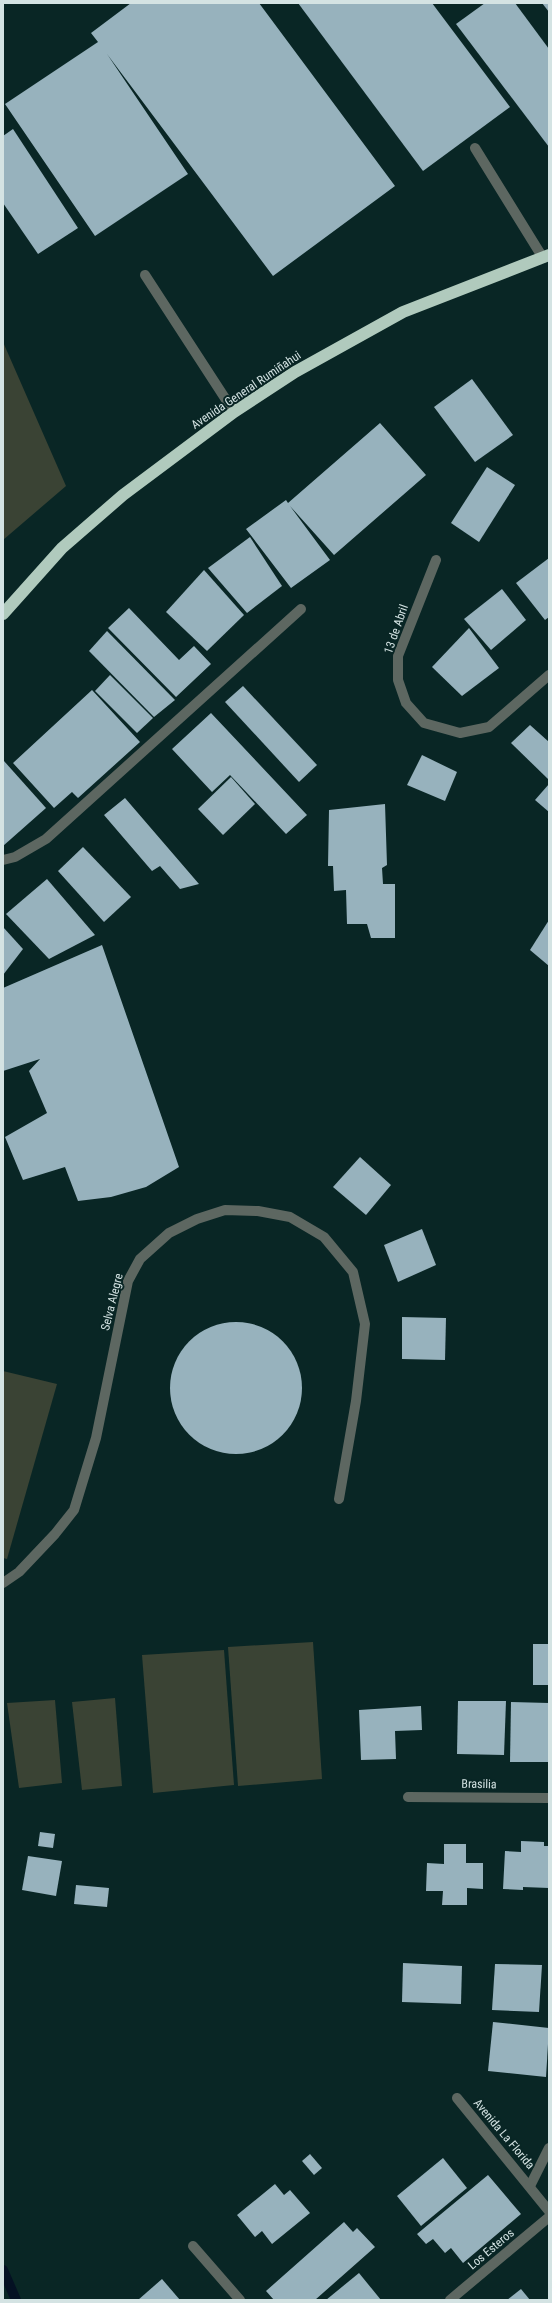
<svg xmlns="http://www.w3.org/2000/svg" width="552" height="2303" viewBox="0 0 552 2303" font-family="'Roboto Condensed',sans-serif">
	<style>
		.green { fill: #3a4334 }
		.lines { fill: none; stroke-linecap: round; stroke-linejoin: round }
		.stream { stroke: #041123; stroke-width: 10 }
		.building { fill: #97b2bd }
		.minor { stroke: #5d6761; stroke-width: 10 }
		.highway { stroke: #b0cabd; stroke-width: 12 }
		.labels { text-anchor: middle; stroke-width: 4; stroke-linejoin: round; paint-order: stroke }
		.street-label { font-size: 12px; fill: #d4e3e3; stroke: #092625 }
	</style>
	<rect width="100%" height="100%" fill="#092625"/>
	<!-- green -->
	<g class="green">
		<path d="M3,342l63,144 -63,54z"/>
		<path d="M3,1371l54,13 -50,175 -4,-1z"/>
		<path d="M313,1642l9,137 -84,7 -10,-139z"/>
		<path d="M224,1650l10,135 -81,8 -11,-138z"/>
		<path d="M115,1698l7,88 -40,4 -10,-88z"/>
		<path d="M55,1700l7,83 -43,5 -12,-85z"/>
	</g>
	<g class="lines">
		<!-- stream -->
		<path class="stream" d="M3,2270l13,30"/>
	</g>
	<!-- building -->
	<g class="building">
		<path d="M131,3h128l136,183 -122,90 -166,-222 81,120 -93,62 -90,-132 93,-62 -7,-9z"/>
		<path d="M298,3h134l78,104 -87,64z"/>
		<path d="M485,3h30l34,46v98l-93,-123z"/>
		<path d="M542,3h7v9z"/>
		<path d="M13,129l65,99 -40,26 -35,-51v-67z"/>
		<path d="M472,379l41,56 -38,27 -41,-55z"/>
		<path d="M380,423l46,52 -92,80 -44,-49 40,54 -39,28 -45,-59 40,-29 2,3z"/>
		<path d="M487,467l28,18 -36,57 -28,-19z"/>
		<path d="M250,537l32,49 -35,27 -39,-45z"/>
		<path d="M549,558v59l-4,3 -29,-37z"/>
		<path d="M204,570l40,45 -37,36 -41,-39z"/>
		<path d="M502,589l24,31 -35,30 -27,-31z"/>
		<path d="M129,608l50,52 15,-14 17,18 -35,33 -68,-69z"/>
		<path d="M469,628l30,40 -37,28 -30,-29z"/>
		<path d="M107,631l68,69 -21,17 -65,-66z"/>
		<path d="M110,675l43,43 -16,15 -42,-42z"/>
		<path d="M243,686l74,79 -18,17 -74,-80z"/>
		<path d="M92,690l48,52 -62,56 -6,-6 -18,16 -41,-45z"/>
		<path d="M211,713l96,102 -21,19 -56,-59 -18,17 -40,-43z"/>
		<path d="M530,725l19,17 -1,37 -37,-36z"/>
		<path d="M422,755l35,17 -12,29 -38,-16z"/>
		<path d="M4,761l42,47 -43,38v-84z"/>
		<path d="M231,777l24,27 -32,31 -25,-26z"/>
		<path d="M549,784v28l-14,-12z"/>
		<path d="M125,798l74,86 -19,5 -20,-23 -8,5 -48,-56z"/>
		<path d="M385,804l2,61 -5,3 1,16h12v54h-24l-4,-14h-20l-1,-34 -12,1 -1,-25h-5l1,-56z"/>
		<path d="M83,847l48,50 -27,25 -46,-51z"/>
		<path d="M47,879l48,56 -46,24 -43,-45z"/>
		<path d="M549,920v46l-19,-16z"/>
		<path d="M3,927l20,22 -20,26z"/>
		<path d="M102,945l77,222 -33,20 -35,10 -33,4 -13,-34 -42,13 -18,-43 42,-24 -18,-42 11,-12 -37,12v-83z"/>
		<path d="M360,1157l31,28 -25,30 -33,-28z"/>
		<path d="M422,1229l14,36 -38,17 -14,-37z"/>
		<path d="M402,1317l44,1 -1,42 -43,-1z"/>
		<circle cx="236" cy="1388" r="66"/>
		<rect x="533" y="1644" width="16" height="41"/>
		<path d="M458,1701h48l-2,54 -47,-1z"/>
		<path d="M511,1702l38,1v59h-39z"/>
		<path d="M421,1706l1,24 -27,1 1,28 -35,1 -2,-50z"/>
		<path d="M40,1832l15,2 -2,14 -15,-2z"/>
		<path d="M521,1841l23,1v4h4l1,42 -26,-1v3l-20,-1 2,-38 16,1z"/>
		<path d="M444,1844h22v19h17v26l-16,-1v17h-25l1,-14h-17l1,-28 17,1z"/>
		<path d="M28,1856l34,5 -6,35 -34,-6z"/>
		<path d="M76,1885l33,3 -2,19 -33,-3z"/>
		<path d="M403,1963l59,3 -1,38 -59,-2z"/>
		<path d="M495,1964l47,1 -3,47 -47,-2z"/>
		<path d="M493,2022l56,6 -3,49 -58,-6z"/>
		<path d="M310,2154l12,14 -8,7 -12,-14z"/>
		<path d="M443,2158l24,30 -46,38 -24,-30z"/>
		<path d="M488,2175l33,39 -58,49 -12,-15 -6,5 -12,-14 -7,5 -9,-10z"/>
		<path d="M275,2184l9,11 6,-5 20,23 -38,31 -10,-13 -7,6 -18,-22z"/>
		<path d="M344,2222l9,10 4,-4 18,19 -60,53h-41l-8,-9z"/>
		<path d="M359,2273l22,27h-55z"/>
		<path d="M162,2279l18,21h-42z"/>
		<path d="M521,2289l9,11h-23z"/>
	</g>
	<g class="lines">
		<!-- minor -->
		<g class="minor">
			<path d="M475,148l68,110"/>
			<path d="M145,275l89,137"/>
			<path d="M436,560l-38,96v24l8,23 18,20 36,10 29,-6 60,-52"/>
			<path d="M3,860l12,-3 31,-18 255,-230"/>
			<path d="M3,1583l16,-11 36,-38 19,-24 22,-72 32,-157 12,-22 29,-26 28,-14 28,-9 33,1 32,6 34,20 29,35 12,52 -9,77 -17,98"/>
			<path d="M408,1797l141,1"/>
			<path d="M457,2098l92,113"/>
			<path d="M530,2186l19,-38"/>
			<path d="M193,2246l47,54"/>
			<path d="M450,2300l99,-83"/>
		</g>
		<!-- highway -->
		<path class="highway" d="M3,614l59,-66 61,-53 111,-83 61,-40 108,-60 146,-57"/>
	</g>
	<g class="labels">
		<!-- street labels -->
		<g class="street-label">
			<text transform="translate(246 390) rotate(-34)" y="4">Avenida General Rumiñahui</text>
			<text transform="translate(396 629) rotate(-71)" y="4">13 de Abril</text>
			<text transform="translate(112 1302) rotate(-76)" y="4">Selva Alegre</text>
			<text transform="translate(479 1784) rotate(1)" y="4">Brasilia</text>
			<text transform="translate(504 2134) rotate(50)" y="4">Avenida La Florida</text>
			<text transform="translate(491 2249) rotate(-40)" y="4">Los Esteros</text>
		</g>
	</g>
	<!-- border -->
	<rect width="552" height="2303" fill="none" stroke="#d4e3e3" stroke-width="8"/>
</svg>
